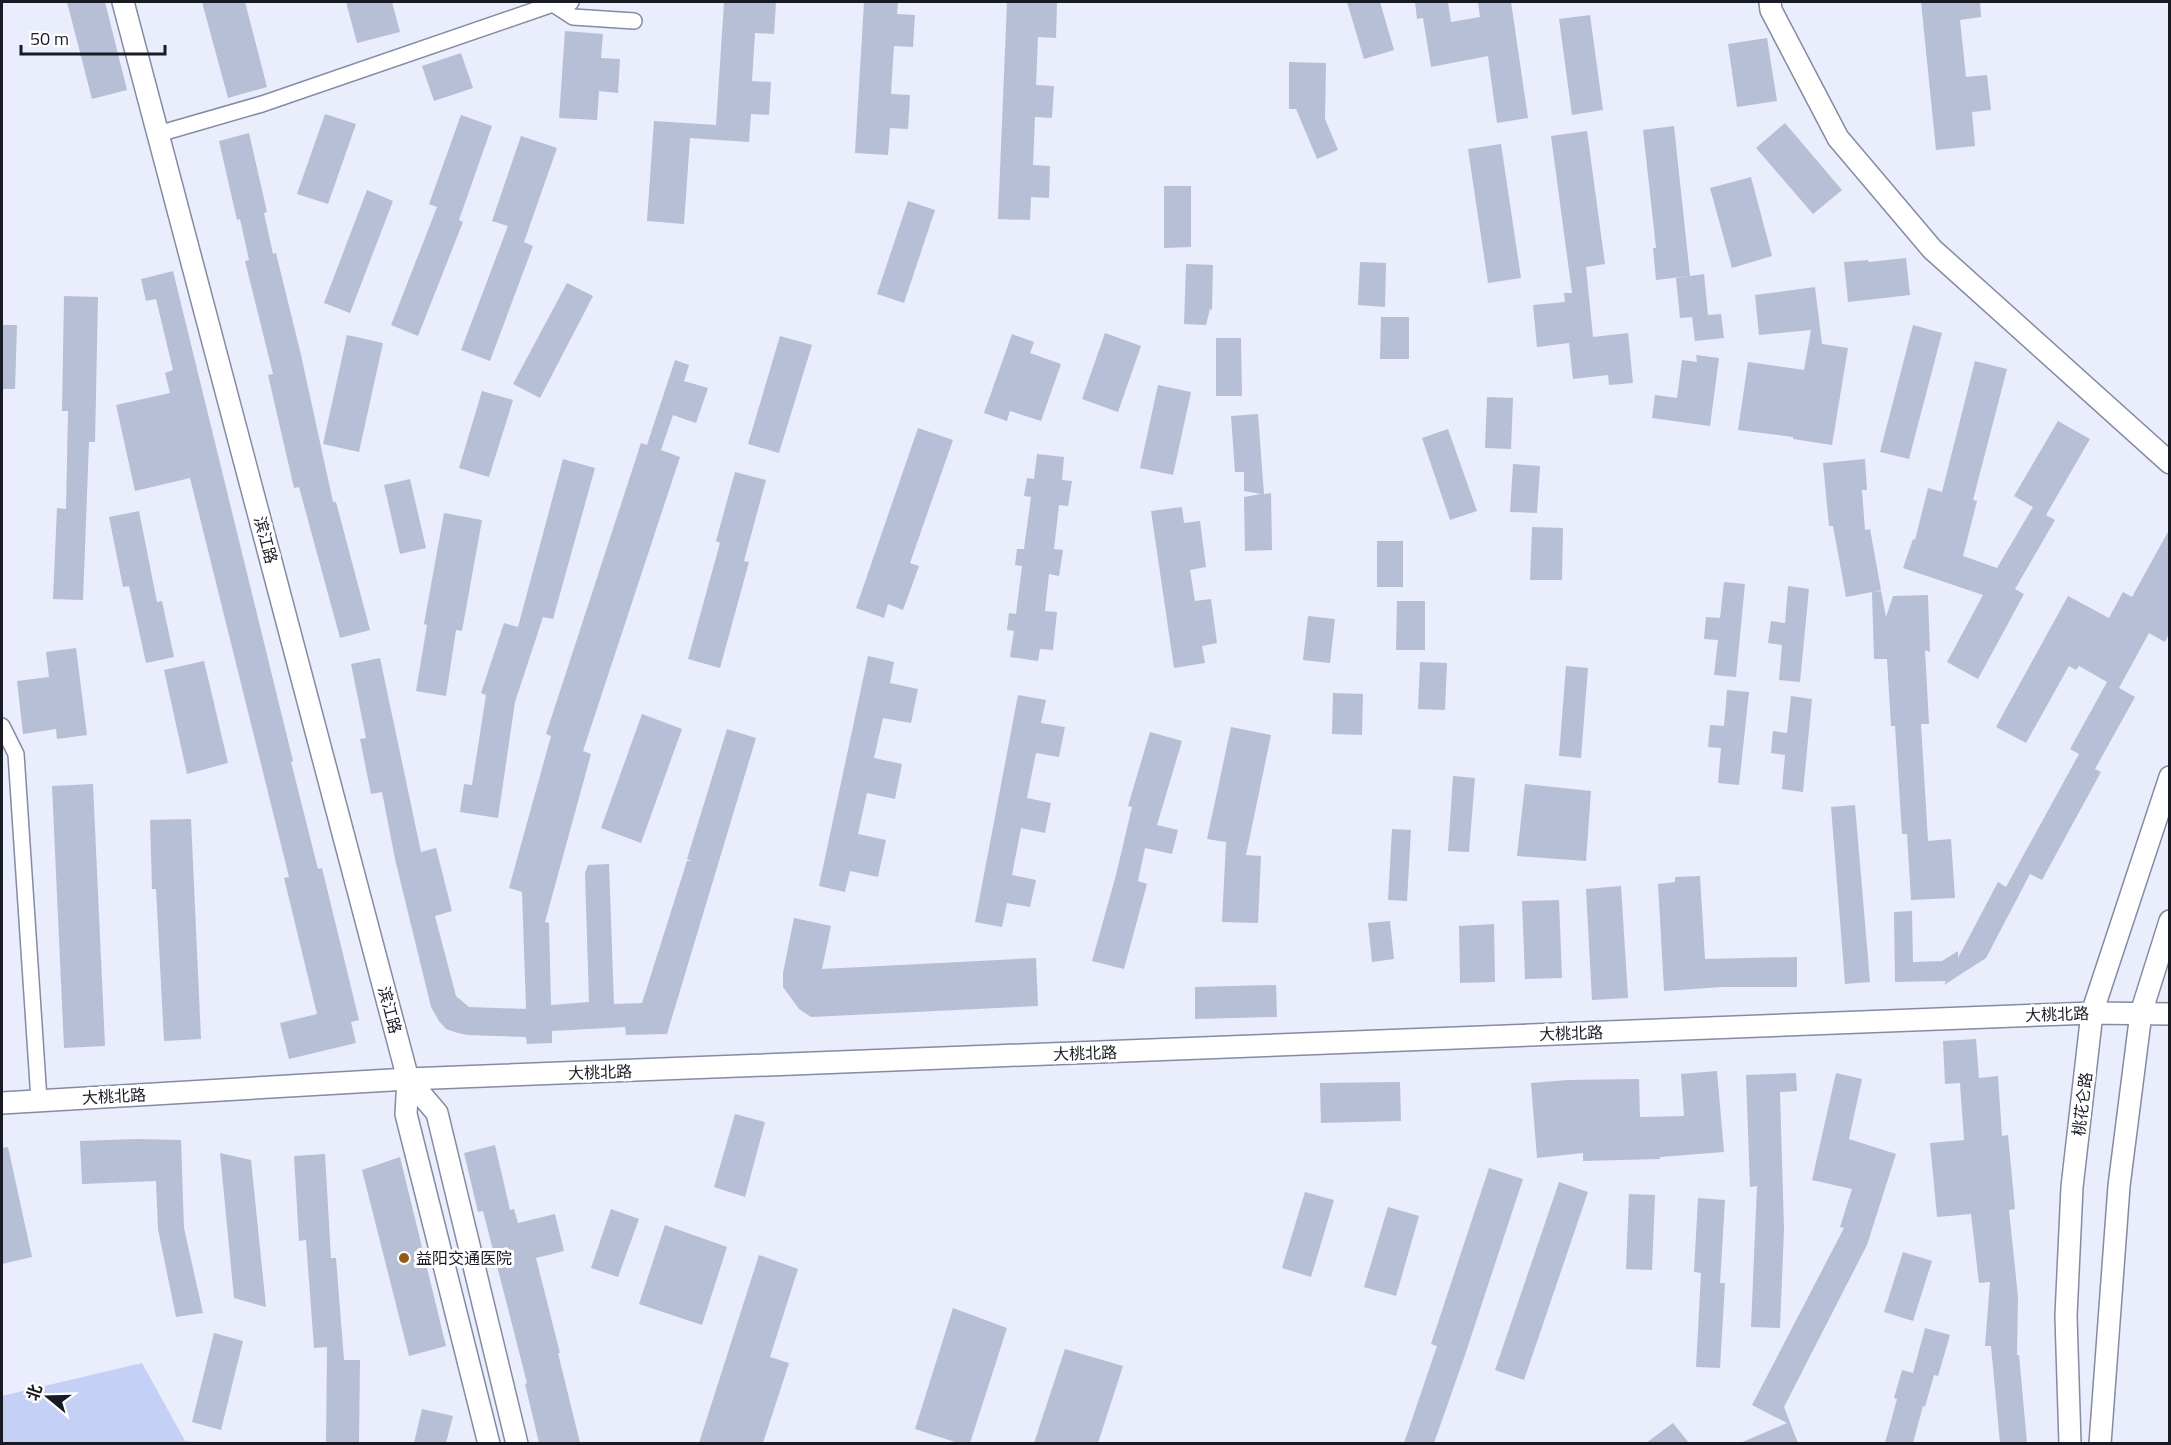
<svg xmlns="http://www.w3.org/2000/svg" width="2171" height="1445" viewBox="0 0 2171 1445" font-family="'Titillium Web','Noto Sans SC',sans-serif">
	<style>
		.green { fill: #c4d0f5 }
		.building { fill: #b7bfd6 }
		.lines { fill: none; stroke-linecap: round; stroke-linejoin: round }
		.street-casing { stroke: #848ba2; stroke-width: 18 }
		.secondary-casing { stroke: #848ba2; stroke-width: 24 }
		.street { stroke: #fff; stroke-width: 15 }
		.secondary { stroke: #fff; stroke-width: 21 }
		.poi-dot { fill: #935c14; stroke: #fff; stroke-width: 2 }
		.labels { text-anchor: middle; stroke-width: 6; stroke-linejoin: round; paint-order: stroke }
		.street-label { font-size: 16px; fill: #191b24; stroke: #fff }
		.poi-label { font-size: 16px; fill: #191b24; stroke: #fff; text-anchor: start }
	</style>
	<rect width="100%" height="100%" fill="#e9edfc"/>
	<!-- green -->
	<path class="green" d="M142,1363l43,78 33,2h-216v-47z"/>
	<!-- building -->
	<g class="building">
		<path d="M67,2h38l22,88 -35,9z"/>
		<path d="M202,2h43l22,85 -39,11z"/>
		<path d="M346,2h46l8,30 -43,11z"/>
		<path d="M724,2h52l-2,32 -19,-1 -3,48 19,1 -2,33 -18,-1 -2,28 -59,-4 -6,86 -37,-3 7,-100 62,4z"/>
		<path d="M864,2h34l-1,12 18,1 -2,32 -19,-1 -3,48 19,1 -2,34 -18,-1 -2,27 -33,-2z"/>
		<path d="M1007,2l50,1 -1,35 -18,-1 -2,48 18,1 -2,32 -17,-1 -2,48 17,1 -1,32 -18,-1 -1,23 -32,-1z"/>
		<path d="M1347,2h33l14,48 -30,9z"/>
		<path d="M1415,2h33l3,20 29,-5 -2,-15h33l17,116 -31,5 -9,-67 -57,11 -8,-49 -6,1z"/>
		<path d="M1921,2h59l1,15 -21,3 6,57 21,-2 4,35 -19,2 3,34 -39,4z"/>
		<path d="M1590,15l13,95 -31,5 -13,-96z"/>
		<path d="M565,31l38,3 -2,24 19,1 -2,34 -19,-2 -2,29 -38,-2z"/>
		<path d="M1767,38l10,63 -40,6 -9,-63z"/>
		<path d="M461,53l12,35 -39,13 -12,-35z"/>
		<path d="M1289,62l37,1 -1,56 13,31 -21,9 -21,-50h-7z"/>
		<path d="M325,114l31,10 -28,80 -31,-10z"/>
		<path d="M461,115l31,11 -33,94 4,2 -45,114 -27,-11 46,-118 -8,-3z"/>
		<path d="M1785,123l57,67 -29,24 -57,-66z"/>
		<path d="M1674,126l16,150 -34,4 -3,-32h3l-13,-118z"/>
		<path d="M1587,131l18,133 -19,3 7,70 35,-4 5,50 -24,2 -1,-10 -35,4 -4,-36 -32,4 -4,-42 32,-3 -1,-9h8l-21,-157z"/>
		<path d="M249,133l18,79 -3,1 9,41 3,-1 25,102 32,147h3l34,128 -30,8 -41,-151 -5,1 -26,-113 5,-1 -28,-113 4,-1 -9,-41 -3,1 -18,-79z"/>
		<path d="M521,136l36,12 -33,94 9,4 -43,115 -29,-11 47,-124 -16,-5z"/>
		<path d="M1501,144l20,134 -33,5 -20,-134z"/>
		<path d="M1751,177l21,79 -40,12 -22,-80z"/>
		<path d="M1164,186h27v61l-27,1z"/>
		<path d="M367,190l26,11 -43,112 -26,-10z"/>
		<path d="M908,201l27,9 -31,93 -27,-9z"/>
		<path d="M1906,258l4,37 -62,7 -4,-40 24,-2 1,2z"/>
		<path d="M1360,262l26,1 -1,44 -27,-2z"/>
		<path d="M1186,264l27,1 -1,45 -2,-1 -4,16 -22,-1z"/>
		<path d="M173,271l120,490 -2,1 27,107 4,-1 37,152 -8,2 5,21 -67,16 -9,-36 37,-9 -33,-136 5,-1 -99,-399 -55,13 -19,-86 54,-12 -5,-20 8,-3 -17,-71 -10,2 -5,-22z"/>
		<path d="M1704,274l4,41 13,-1 3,24 -29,3 -3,-24 -12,1 -4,-40z"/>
		<path d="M567,283l26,13 -53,102 -27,-14z"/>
		<path d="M1815,287l7,57 26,4 -16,97 -39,-6v-2l-55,-7 10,-68 56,8 7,-40 -52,5 -4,-40z"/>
		<path d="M64,296l34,1 -3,145h-6l-6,158 -30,-1 4,-91 9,1 2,-98h-6z"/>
		<path d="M1381,317h28v42h-29z"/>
		<path d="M2,325h15l-2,64h-13z"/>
		<path d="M1913,325l29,8 -33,126 -29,-7z"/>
		<path d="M1105,333l36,13 -23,66 -36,-13z"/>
		<path d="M1012,334l22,8 -4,11 31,11 -20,57 -31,-10 -3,10 -23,-8z"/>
		<path d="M347,335l36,8 -24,109 -36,-8z"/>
		<path d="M780,336l32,9 -33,108 -31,-9z"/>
		<path d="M1216,338h25l1,58h-26z"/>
		<path d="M1696,355l23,3 -9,68 -58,-8 3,-23 22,3 5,-38 15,2z"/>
		<path d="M675,360l14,5 -5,16 24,7 -12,35 -23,-8 -12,35 19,7 -97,294 8,3 -46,168 4,1 2,82 38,-3 -4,-129 3,-8 21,-1 5,140 28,-1 45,-142h4l-4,-2 40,-130 29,9 -89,296 -41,1 -1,-8 -73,4v12l-25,1 -1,-7 -58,-2 -10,-2 -12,-4 -7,-8 -8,-14 -36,-148 -13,-67 -11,2 -11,-55 6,-1 -15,-74 29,-6 41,194 15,-4 16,63 -17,5 21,80 13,11 57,2 -4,-117 -13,-4 42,-152 -5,-2 95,-291 6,2z"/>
		<path d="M1975,361l32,8 -34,131 4,1 -14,55 34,12 36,-61 -19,-11 44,-75 32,18 -44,76 9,5 -40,69 9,5 -46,85 -31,-17 36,-67 -80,-27 10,-29 2,1 13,-52 14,4z"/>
		<path d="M1158,385l33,7 -18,83 -33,-7z"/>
		<path d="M482,391l31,9 -24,77 -30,-9z"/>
		<path d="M1487,397l26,1 -2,51 -26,-1z"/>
		<path d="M1258,414l6,80 7,-1 1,57 -27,1 -1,-54 17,-3 -17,-3v-19h-9l-4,-56z"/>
		<path d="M918,428l35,12 -43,123 9,3 -16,44 -15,-6 -4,14 -28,-10z"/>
		<path d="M1448,429l29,82 -27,9 -28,-82z"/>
		<path d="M1037,454l27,3 -2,23 10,1 -4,25 -9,-1 -5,44 9,1 -4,26 -10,-2 -4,37 12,1 -4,38 -13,-1 -2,12 -28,-4 4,-26 -7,-1 2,-17 7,1 6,-48 -7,-1 2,-16h7l7,-52 -7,-1 3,-18 7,1z"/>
		<path d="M563,459l32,9 -42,151 -10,-2 -28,85 -17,116 -38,-6 4,-28 8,1 14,-90 -5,-2 23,-70 14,4z"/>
		<path d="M1865,459l2,31h-5l3,40 5,-1 11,61 -8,2 8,-1 5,26 7,-21 35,-1 2,57 -5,-2 4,74h-8l7,117 23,-2 4,59 -44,2 -4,-66h-5l-7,-108h-4l-4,-67h-13l-2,-67 -26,5 -13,-71h-4l-6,-63z"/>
		<path d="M1513,464l27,2 -3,47 -27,-1z"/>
		<path d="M735,472l31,8 -22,81 5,1 -29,106 -32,-9 32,-116 -4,-2z"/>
		<path d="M410,479l16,69 -26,6 -16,-69z"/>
		<path d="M1182,507l2,16 16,-2 6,46 -16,3 5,31 16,-2 6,44 -15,3 3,17 -31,5 -23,-157z"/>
		<path d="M139,511l18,91 5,-1 12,56 -28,6 -17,-77 -6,1 -14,-70z"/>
		<path d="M444,513l38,7 -20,111 -6,-1 -10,66 -30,-5 11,-66 -3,-1z"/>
		<path d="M1532,527l31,1 -1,52h-32z"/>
		<path d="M2169,530v103l-4,9 -16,-9 -30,55 16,9 -40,72 6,3 -59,108 -12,-6 -44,84 -42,27 2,-4 -51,1 -1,-70 18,-1 1,51 29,-1 16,-10v7l40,-76 8,5 73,-133 -9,-5 37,-67 -28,-16 -3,4 -7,-4 -43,77 -30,-16 72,-131 41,22 14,-26 9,5z"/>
		<rect x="1377" y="541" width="26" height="46"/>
		<path d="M1724,582l21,2 -9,93 -22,-2 4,-35 -14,-1 2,-22 14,1z"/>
		<path d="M1788,586l21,3 -9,93 -21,-2 3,-35 -14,-2 3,-22 14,2z"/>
		<path d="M1397,601h28v49h-29z"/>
		<path d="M1308,616l27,3 -5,44 -27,-3z"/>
		<path d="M76,648l11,87 -30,4 -1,-10 -33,5 -6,-53 32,-4 -3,-25z"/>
		<path d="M868,656l26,6 -4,21 28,6 -7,34 -28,-5 -9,40 28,6 -7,35 -28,-6 -9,41 28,6 -8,37 -28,-6 -5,21 -26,-6z"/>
		<path d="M204,661l24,102 -41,11 -23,-104z"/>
		<path d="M1420,662l27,1 -2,47 -27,-1z"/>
		<path d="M1566,666l22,2 -7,90 -22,-2z"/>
		<path d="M1727,690l22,2 -10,93 -21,-2 3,-35 -13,-1 2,-22 14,1z"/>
		<path d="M1333,693l30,1 -1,41 -30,-1z"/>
		<path d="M1018,695l28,5 -5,23 24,4 -6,30 -23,-4 -9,45 24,5 -6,30 -24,-5 -9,47 24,5 -6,27 -23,-4 -5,24 -27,-5z"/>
		<path d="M1791,696l21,3 -9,93 -21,-3 3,-34 -14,-2 2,-22 14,2z"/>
		<path d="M642,714l40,15 -41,114 -40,-15z"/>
		<path d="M1231,727l40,8 -25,120 15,1 -3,67 -36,-1 4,-80 -19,-3z"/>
		<path d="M1150,732l32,9 -25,84 21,5 -6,24 -27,-6 -7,33 9,3 -23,85 -32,-8 24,-86 16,-68 -4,-1z"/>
		<path d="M1453,776l22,2 -6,74 -21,-1z"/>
		<path d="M93,784l12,262 -41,2 -12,-262z"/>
		<path d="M1525,784l66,7 -5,70 -69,-5z"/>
		<path d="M1855,805l15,177 -25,2 -14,-177z"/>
		<path d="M191,819l10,220 -37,2 -8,-152h-4l-2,-69z"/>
		<path d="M1392,829l19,1 -4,71 -19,-1z"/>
		<path d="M1700,876l5,83 92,-2v30h-75l-58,4 -6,-107 17,-2v-5z"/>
		<path d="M1621,886l7,112 -36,2 -6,-111z"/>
		<path d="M1559,900l3,78 -37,1 -3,-78z"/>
		<path d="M794,918l37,8 -9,43 214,-11 2,48 -227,11 -12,-8 -16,-22v-14z"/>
		<path d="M1390,921l4,38 -22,3 -4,-39z"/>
		<path d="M1494,924l1,58 -35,1 -1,-57z"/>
		<path d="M1276,985l1,32 -82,2v-32z"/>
		<path d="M1976,1039l3,39 19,-2 4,60 6,-1 7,74 -6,1 9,87 -1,58h2l8,88h-27l-9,-97h-6l5,-64 -11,1 -8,-69 -34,3 -7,-74 34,-3 -4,-57 -15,1 -2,-43z"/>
		<path d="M1717,1071l7,81 -64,5v2l-77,2v-8l-46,5 -6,-75 37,-3 71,-1 1,38 44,-1 -3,-42z"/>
		<path d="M1796,1073l1,18 -17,1 4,137 -4,99 -29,-1 6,-141 -7,1 -4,-112z"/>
		<path d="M1836,1073l26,6 -13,60 47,15 -29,91 -83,162 14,36h-58l47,-20 -35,-18 92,-177 -4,-1 12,-38 -40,-9z"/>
		<path d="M1400,1082l1,39 -80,2 -1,-40z"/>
		<path d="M735,1114l30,8 -20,75 -31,-10z"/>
		<path d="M136,1139l45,1 3,88 19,85 -27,4 -18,-88 -2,-48 -74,3 -2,-43z"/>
		<path d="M495,1145l15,65 4,-1 4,14 37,-9 9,37 -28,7 24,95h-2l22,90h-41l-14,-59 2,-1 -44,-172 -5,1 -14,-59z"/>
		<path d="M8,1147l24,110 -30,7v-116z"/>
		<path d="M220,1153l31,7 15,147 -32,-9z"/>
		<path d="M325,1154l6,104h5l8,102h16l-1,83h-33l1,-96 -13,1 -8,-108 -7,1 -5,-85z"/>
		<path d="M400,1157l46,189 -37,10 -47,-186z"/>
		<path d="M1489,1168l34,11 -58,176 -31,88h-30l33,-97 -6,-2z"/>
		<path d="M1559,1182l29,10 -64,188 -29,-10z"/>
		<path d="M1305,1192l29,8 -23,77 -29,-9z"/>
		<path d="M1629,1194l26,1 -3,75 -26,-1z"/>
		<path d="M1698,1198l27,2 -5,83h5l-5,85 -24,-1 5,-94 -7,-1z"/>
		<path d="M1388,1207l31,9 -23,80 -32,-9z"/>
		<path d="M611,1209l28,10 -21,58 -27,-9z"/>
		<path d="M665,1225l62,22 -25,78 -63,-21z"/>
		<path d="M1903,1252l29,9 -19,60 -29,-9z"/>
		<path d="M759,1255l39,14 -28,88 19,6 -26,80h-64z"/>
		<path d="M953,1308l54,20 -37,115h-12l-43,-14z"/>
		<path d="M1925,1328l25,7 -12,41 -4,-1 -9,32 -2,-1 -10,37h-28l12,-44 -3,-1 8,-28 11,3z"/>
		<path d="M214,1333l29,8 -22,89 -29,-8z"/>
		<path d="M1065,1349l58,17 -25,77h-64z"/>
		<path d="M422,1409l31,7 -7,27h-32z"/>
		<path d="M1673,1423l16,20h-43z"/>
	</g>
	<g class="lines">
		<defs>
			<g id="street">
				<path d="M554,2l-1,2 20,13 61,4"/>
				<path d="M158,134l104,-30 291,-100 18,-2"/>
				<path d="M2,726l14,28 23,346"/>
			</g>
			<g id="secondary">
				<path d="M123,2l285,1077"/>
				<path d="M1770,2l1,8 67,128 94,111 238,214"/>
				<path d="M2,1103l406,-24 1684,-66 78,1"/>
				<path d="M489,1444l-83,-330 2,-35 29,34 80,331"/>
				<path d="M2070,1444l-4,-128 6,-129 20,-174 78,-236"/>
				<path d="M2100,1444l19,-258 22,-173 29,-92"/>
			</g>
		</defs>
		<!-- street casing -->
		<use href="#street" class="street-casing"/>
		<!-- secondary casing -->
		<use href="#secondary" class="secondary-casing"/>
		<!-- street -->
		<use href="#street" class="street"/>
		<!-- secondary -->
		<use href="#secondary" class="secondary"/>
	</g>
	<!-- markers -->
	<circle class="poi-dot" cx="404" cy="1258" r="6"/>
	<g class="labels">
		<!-- street labels -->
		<g class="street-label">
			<text transform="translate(266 540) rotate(75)" y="6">滨江路</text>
			<text transform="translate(390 1010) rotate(75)" y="6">滨江路</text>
			<text transform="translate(2057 1014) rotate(-2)" y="6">大桃北路</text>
			<text transform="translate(1571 1033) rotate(-2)" y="6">大桃北路</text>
			<text transform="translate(1085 1053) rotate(-2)" y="6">大桃北路</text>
			<text transform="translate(600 1072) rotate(-2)" y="6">大桃北路</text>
			<text transform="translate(114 1096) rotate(-3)" y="6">大桃北路</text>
			<text transform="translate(2082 1104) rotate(-83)" y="6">桃花仑路</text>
		</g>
		<!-- poi labels -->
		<g class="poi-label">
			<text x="416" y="1264">益阳交通医院</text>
		</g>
	</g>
	<!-- border -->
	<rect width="2171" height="1445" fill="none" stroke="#191b24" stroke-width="6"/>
	<!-- north arrow -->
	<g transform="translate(48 1397) rotate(289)" stroke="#ffffff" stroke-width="4.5" paint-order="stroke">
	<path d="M0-4.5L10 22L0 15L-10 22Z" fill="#191b24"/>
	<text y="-9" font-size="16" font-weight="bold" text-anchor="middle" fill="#191b24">北</text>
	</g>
	<!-- scale -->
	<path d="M21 45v9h144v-9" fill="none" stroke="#191b24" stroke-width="3"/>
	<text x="30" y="45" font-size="18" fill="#191b24" stroke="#ffffff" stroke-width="4.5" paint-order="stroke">50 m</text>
</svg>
